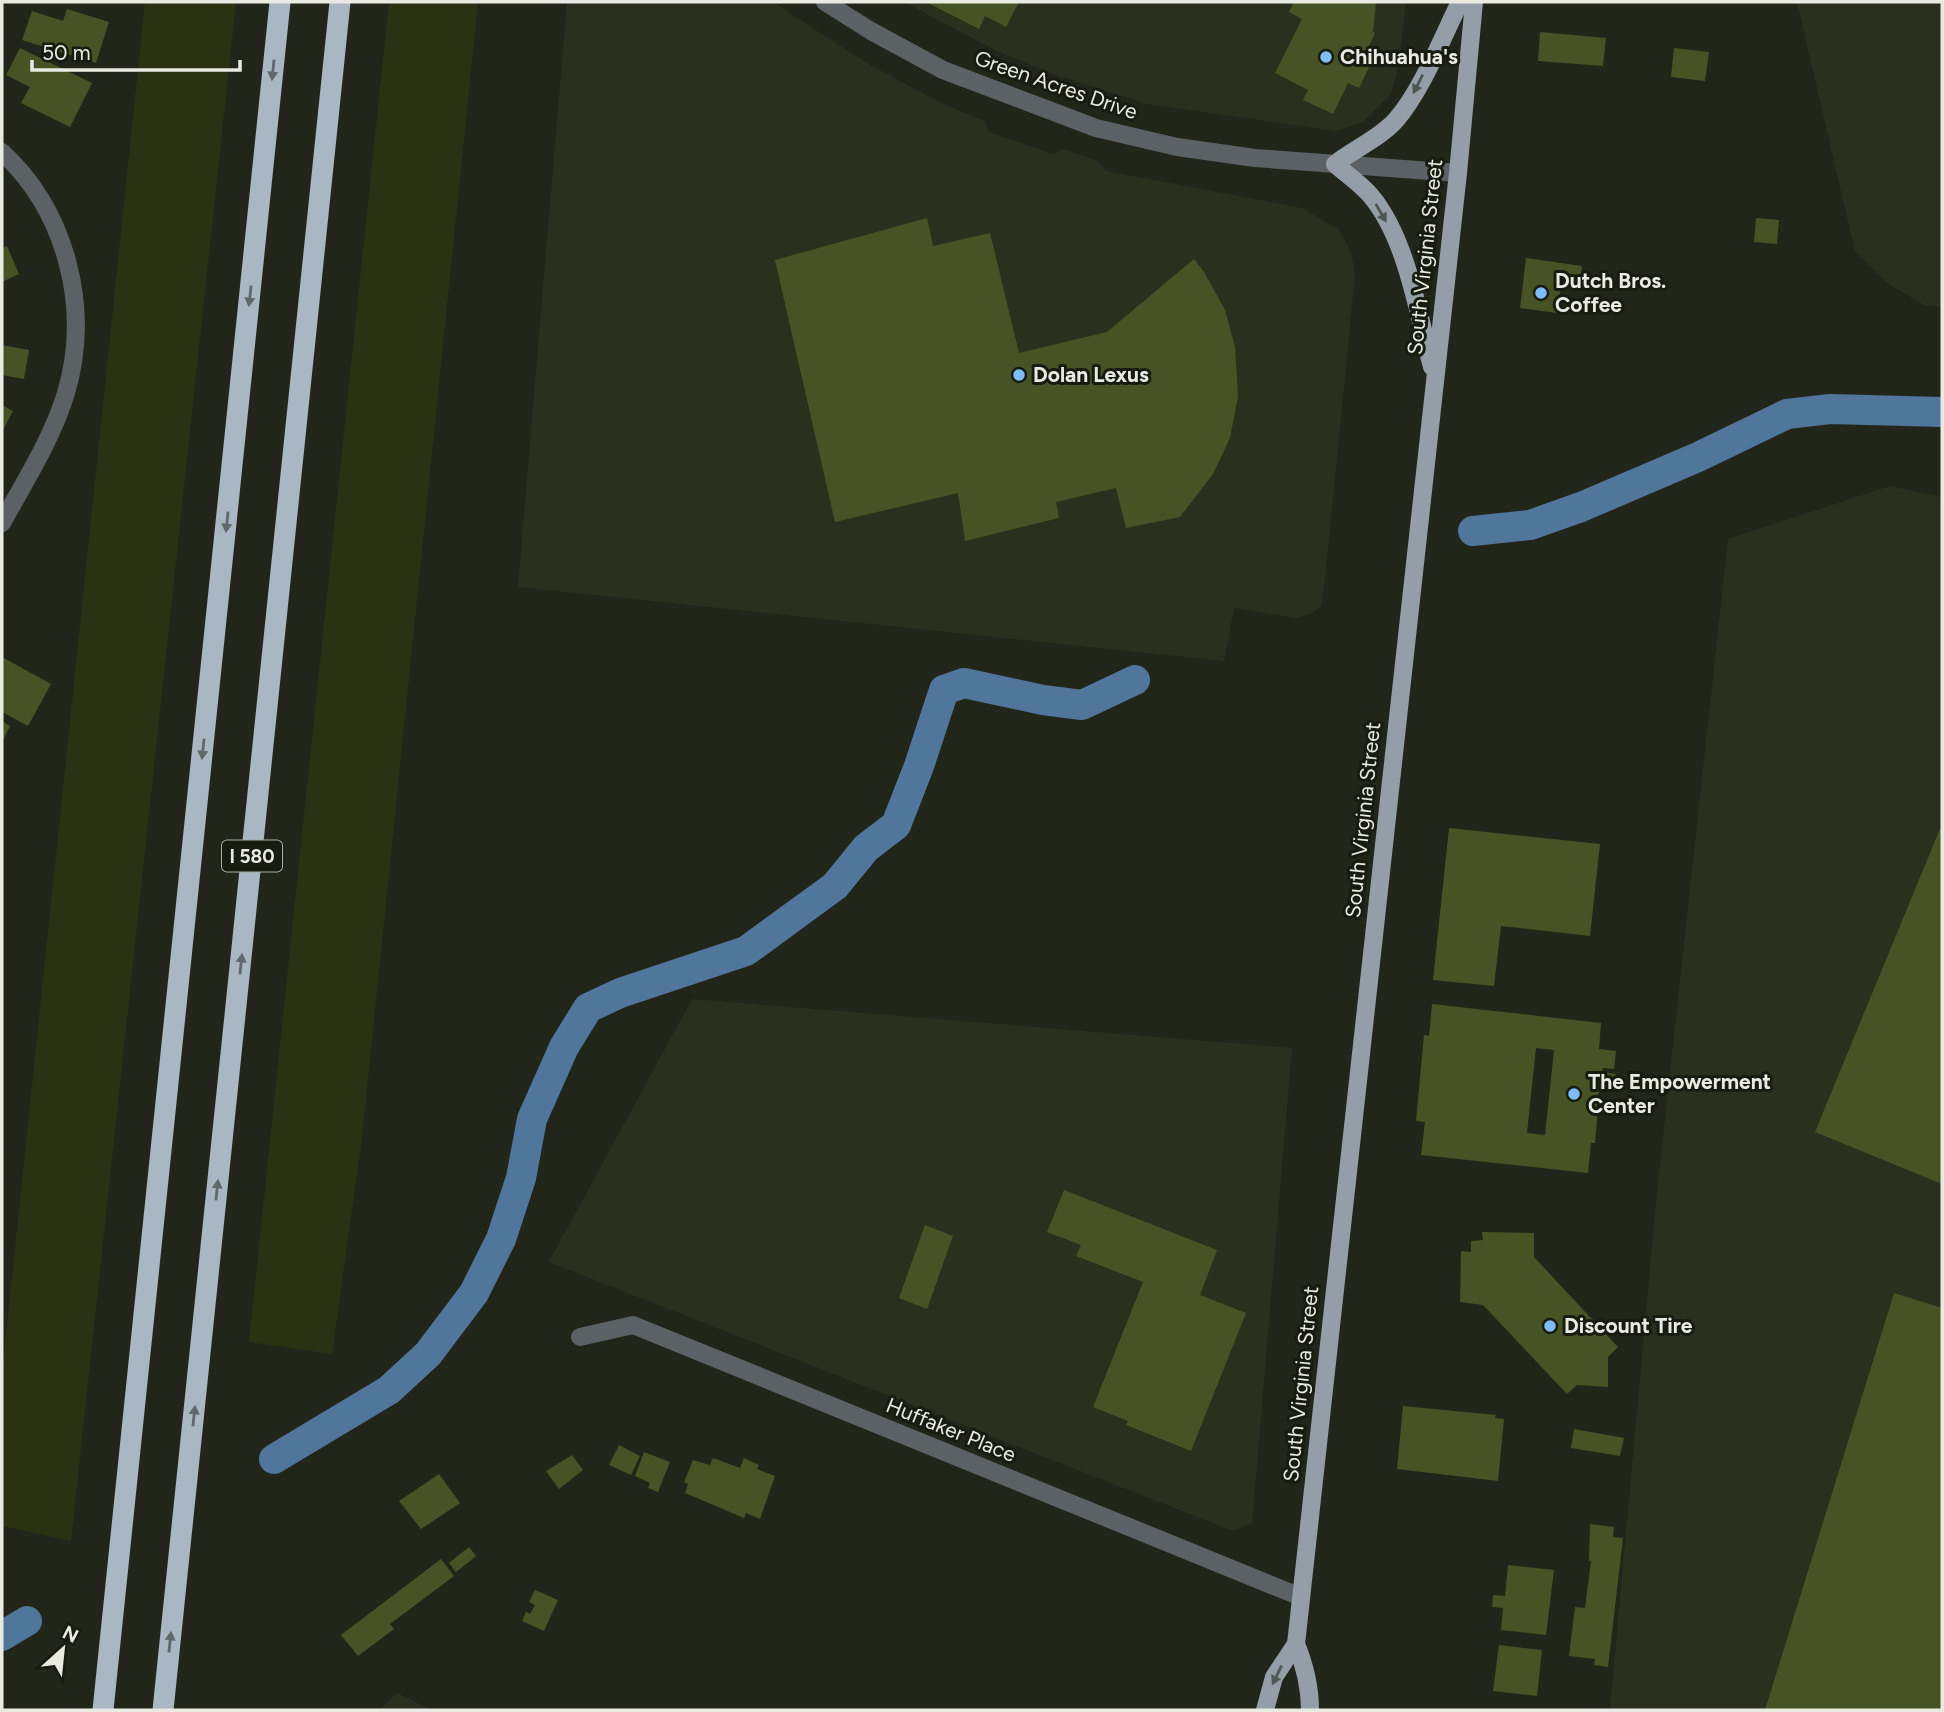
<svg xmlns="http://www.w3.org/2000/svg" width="1944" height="1712" viewBox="0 0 1944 1712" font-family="Figtree,sans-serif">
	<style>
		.built { fill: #2b301e }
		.green { fill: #2b3214 }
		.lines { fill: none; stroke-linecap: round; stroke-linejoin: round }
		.canal { stroke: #51769b; stroke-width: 30 }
		.building { fill: #475324; fill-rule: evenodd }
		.minor { stroke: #5c6166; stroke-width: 18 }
		.major { stroke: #939ea8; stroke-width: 18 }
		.highway { stroke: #a9b6c3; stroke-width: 21 }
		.oneway { fill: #60696a }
		.oneway2 { fill: #4f5654 }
		.poi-dot { fill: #7fbdfa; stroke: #181c10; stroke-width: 2.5 }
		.labels { text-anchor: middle; stroke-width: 6; stroke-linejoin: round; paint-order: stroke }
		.shield { fill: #181c10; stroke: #aaada4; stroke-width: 2 }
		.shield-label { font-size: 19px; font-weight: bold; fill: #e9ebe3 }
		.poi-label { font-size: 21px; font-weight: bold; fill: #e9ebe3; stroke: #181c10; text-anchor: start }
		.street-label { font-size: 21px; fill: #e9ebe3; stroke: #181c10 }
	</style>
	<rect width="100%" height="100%" fill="#222519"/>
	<!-- built -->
	<g class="built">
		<path d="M567,2h206l92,60 76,41 44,18 4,11 64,22 11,-5 33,12 9,10 196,37 36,21 13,22 4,24 -30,304 -4,27 -10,8 -16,4 -61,-10 -10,53 -706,-74z"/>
		<path d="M904,2h502v1l-8,65 -7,26 -28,28 -27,9 -189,-27 -97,-31 -51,-21z"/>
		<path d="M1797,2h145v305l-18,-2 -37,-22 -32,-32z"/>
		<path d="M1890,486l52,11v1213h-332l46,-508 72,-663z"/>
		<path d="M692,999l600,49 -40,475 -19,8 -684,-269z"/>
		<path d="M397,1693l35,17h-52z"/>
	</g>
	<!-- green -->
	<g class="green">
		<path d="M145,2h91l-165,1539 -69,-15v-153z"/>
		<path d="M389,2h89l-116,1136 -30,216 -83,-12z"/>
	</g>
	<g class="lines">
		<!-- canal -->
		<g class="canal">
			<path d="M1473,531l57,-6 51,-18 117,-50 89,-43 43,-5 112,3"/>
			<path d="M274,1459l115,-69 39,-36 46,-61 27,-54 20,-61 11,-59 32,-72 24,-39 32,-15 126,-42 89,-65 31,-38 30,-23 23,-59 25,-76 20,-7 79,17 39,5 53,-25"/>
			<path d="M2,1636l25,-15"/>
		</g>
	</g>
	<!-- building -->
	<g class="building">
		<path d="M926,2h93l-13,25 -21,-11 -6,13z"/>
		<path d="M1294,2h82l-3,30 2,1 -10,22 8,4 -14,29 -11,-5 -15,31 -30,-14 5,-10 -33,-17 27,-54 -13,-7z"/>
		<path d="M67,9l42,13 -13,41 -74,-23 10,-29 31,10z"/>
		<path d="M1540,32l66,6 -3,28 -65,-5z"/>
		<path d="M20,48l72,35 -22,44 -49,-24 9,-16 -24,-12z"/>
		<path d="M1674,48l35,4 -4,29 -34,-4z"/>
		<path d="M927,218l6,28 57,-13 29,120 88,-21 87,-73 10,13 21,38 10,37 3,49 -8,42 -17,36 -33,43 -54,11 -10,-40 -60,14 3,16 -94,23 -7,-48 -123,29 -60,-262z"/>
		<path d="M1756,218l23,2 -2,24 -23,-2z"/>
		<path d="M7,246l12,28 -17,8v-34z"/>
		<path d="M1526,258l56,8 -2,15 -18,-3 -5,35 -37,-5z"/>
		<path d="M2,345l27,5 -5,29 -22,-4z"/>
		<path d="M2,405l11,6 -11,21z"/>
		<path d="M2,657l49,27 -23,42 -26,-14z"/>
		<path d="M2,721l8,5 -8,16z"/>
		<path d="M1942,824v360l-127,-52z"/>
		<path d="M1449,828l151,16 -10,92 -89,-10 -7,60 -61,-6z"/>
		<path d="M1432,1004l169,19 -2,26 17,2 -2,18 -11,-1 -1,4 14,2 -1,12 -15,-2 -4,25h2l-3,34h-4l-3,30 -167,-18 4,-33 -9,-1 8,-86 5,1zM1536,1048l18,2 -9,85 -18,-2z"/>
		<path d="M1064,1190l153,60 -17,45 46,18 -55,138 -65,-26 2,-4 -35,-14 50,-125 -67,-26 5,-11 -34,-13z"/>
		<path d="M925,1225l28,11 -26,73 -28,-11z"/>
		<path d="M1482,1232l52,1v24l84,90 -10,10v30l-31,-2 -10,9 -84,-89 -23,-3 1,-51 10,1v-11l12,-1z"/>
		<path d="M1894,1293l48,15v402h-177z"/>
		<path d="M1403,1406l93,9 -1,3 9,1 -6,62 -101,-12z"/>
		<path d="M1574,1429l50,9 -4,18 -49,-8z"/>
		<path d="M619,1445l21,11 -9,19 -22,-10z"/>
		<path d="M644,1452l26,10 -12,30 -10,-4 2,-5 -15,-7z"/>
		<path d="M572,1455l11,15 -24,19 -13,-18z"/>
		<path d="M713,1458l27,10 4,-10 15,7 -2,4 18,7 -15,43 -14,-6 -2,5 -59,-25 3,-9 -4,-2 9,-22 17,5z"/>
		<path d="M439,1474l21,29 -39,26 -22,-28z"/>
		<path d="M1590,1524l24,3 -1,10 10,1 -15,129 -14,-2 1,-6 -26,-3 6,-49 10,1 6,-47h-2z"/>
		<path d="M469,1547l7,9 -20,16 -7,-9z"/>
		<path d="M441,1559l13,17 -64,48 4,5 -36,27 -17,-21z"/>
		<path d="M1508,1565l46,5 -8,65 -45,-5 2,-22 -11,-1 1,-12 12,1z"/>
		<path d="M535,1590l23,10 -14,31 -22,-10 4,-9 4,2 5,-9 -6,-3z"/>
		<path d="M1499,1645l43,5 -5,46 -44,-5z"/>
	</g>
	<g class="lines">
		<!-- minor -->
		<g class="minor">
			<path d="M825,2l46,29 72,39 153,58 81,19 78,11 203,15"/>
			<path d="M2,152c65,60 89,157 64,241 -14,46 -41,88 -64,130"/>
			<path d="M580,1337l53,-12 668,272"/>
		</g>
		<!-- major -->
		<g class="major">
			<path d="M1432,367c-14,-53 -25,-128 -61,-171 -10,-12 -25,-22 -36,-32 19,-15 45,-26 61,-44 26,-30 46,-82 64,-118"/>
			<path d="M1296,1644c9,22 14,42 14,66"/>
			<path d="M1265,1710l9,-33 22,-33 162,-1471 16,-171"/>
		</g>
		<!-- highway -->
		<g class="highway">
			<path d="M103,1710l177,-1708"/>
			<path d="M163,1710l177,-1708"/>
		</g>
	</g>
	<!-- one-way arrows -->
	<defs><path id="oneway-solid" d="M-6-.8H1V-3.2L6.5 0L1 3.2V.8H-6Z" transform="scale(1.75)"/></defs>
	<g class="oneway">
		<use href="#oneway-solid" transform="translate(273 70) rotate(96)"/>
		<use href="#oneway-solid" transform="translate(250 296) rotate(96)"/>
		<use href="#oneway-solid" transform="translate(227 522) rotate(96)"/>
		<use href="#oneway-solid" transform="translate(203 749) rotate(96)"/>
		<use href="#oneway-solid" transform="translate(241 964) rotate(-84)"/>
		<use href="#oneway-solid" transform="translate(217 1190) rotate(-84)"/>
		<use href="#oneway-solid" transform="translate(194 1416) rotate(-84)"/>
		<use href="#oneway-solid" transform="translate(170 1642) rotate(-84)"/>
	</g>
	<g class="oneway2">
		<use href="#oneway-solid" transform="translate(1418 84) rotate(117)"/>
		<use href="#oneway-solid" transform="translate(1381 213) rotate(60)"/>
		<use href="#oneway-solid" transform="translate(1277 1675) rotate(116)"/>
	</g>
	<!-- markers -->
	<g class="poi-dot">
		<circle cx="1326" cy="57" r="7"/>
		<circle cx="1541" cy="293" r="7"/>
		<circle cx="1019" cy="375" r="7"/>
		<circle cx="1574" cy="1094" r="7"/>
		<circle cx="1550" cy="1326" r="7"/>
	</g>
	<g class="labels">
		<!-- shield labels -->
		<rect class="shield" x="222" y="840.5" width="60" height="31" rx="5"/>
		<g class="shield-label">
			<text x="252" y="863">I 580</text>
		</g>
		<!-- poi labels -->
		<g class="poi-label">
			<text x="1340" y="64">Chihuahua's</text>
			<text x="1555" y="288">Dutch Bros.<tspan x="1555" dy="24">Coffee</tspan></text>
			<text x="1033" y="382">Dolan Lexus</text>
			<text x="1588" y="1089">The Empowerment<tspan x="1588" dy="24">Center</tspan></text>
			<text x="1564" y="1333">Discount Tire</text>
		</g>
		<!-- street labels -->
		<g class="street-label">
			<text transform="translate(1056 85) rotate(19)" y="7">Green Acres Drive</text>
			<text transform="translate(1425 257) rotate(-84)" y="7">South Virginia Street</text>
			<text transform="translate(1363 820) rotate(-84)" y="7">South Virginia Street</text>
			<text transform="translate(1301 1384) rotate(-84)" y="7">South Virginia Street</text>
			<text transform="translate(951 1430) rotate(22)" y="7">Huffaker Place</text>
		</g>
	</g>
	<!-- border -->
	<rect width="1944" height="1712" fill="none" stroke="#e9ebe3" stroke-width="7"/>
	<!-- north arrow -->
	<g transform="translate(63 1649) rotate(27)" stroke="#181c10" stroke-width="5" paint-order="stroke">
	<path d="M0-5L12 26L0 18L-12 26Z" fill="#e9ebe3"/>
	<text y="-10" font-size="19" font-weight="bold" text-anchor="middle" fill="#e9ebe3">N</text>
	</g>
	<!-- scale -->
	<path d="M32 60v10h208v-10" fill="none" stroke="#e9ebe3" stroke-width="3.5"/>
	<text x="42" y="60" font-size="21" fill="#e9ebe3" stroke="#181c10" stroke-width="5" paint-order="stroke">50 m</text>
</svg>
